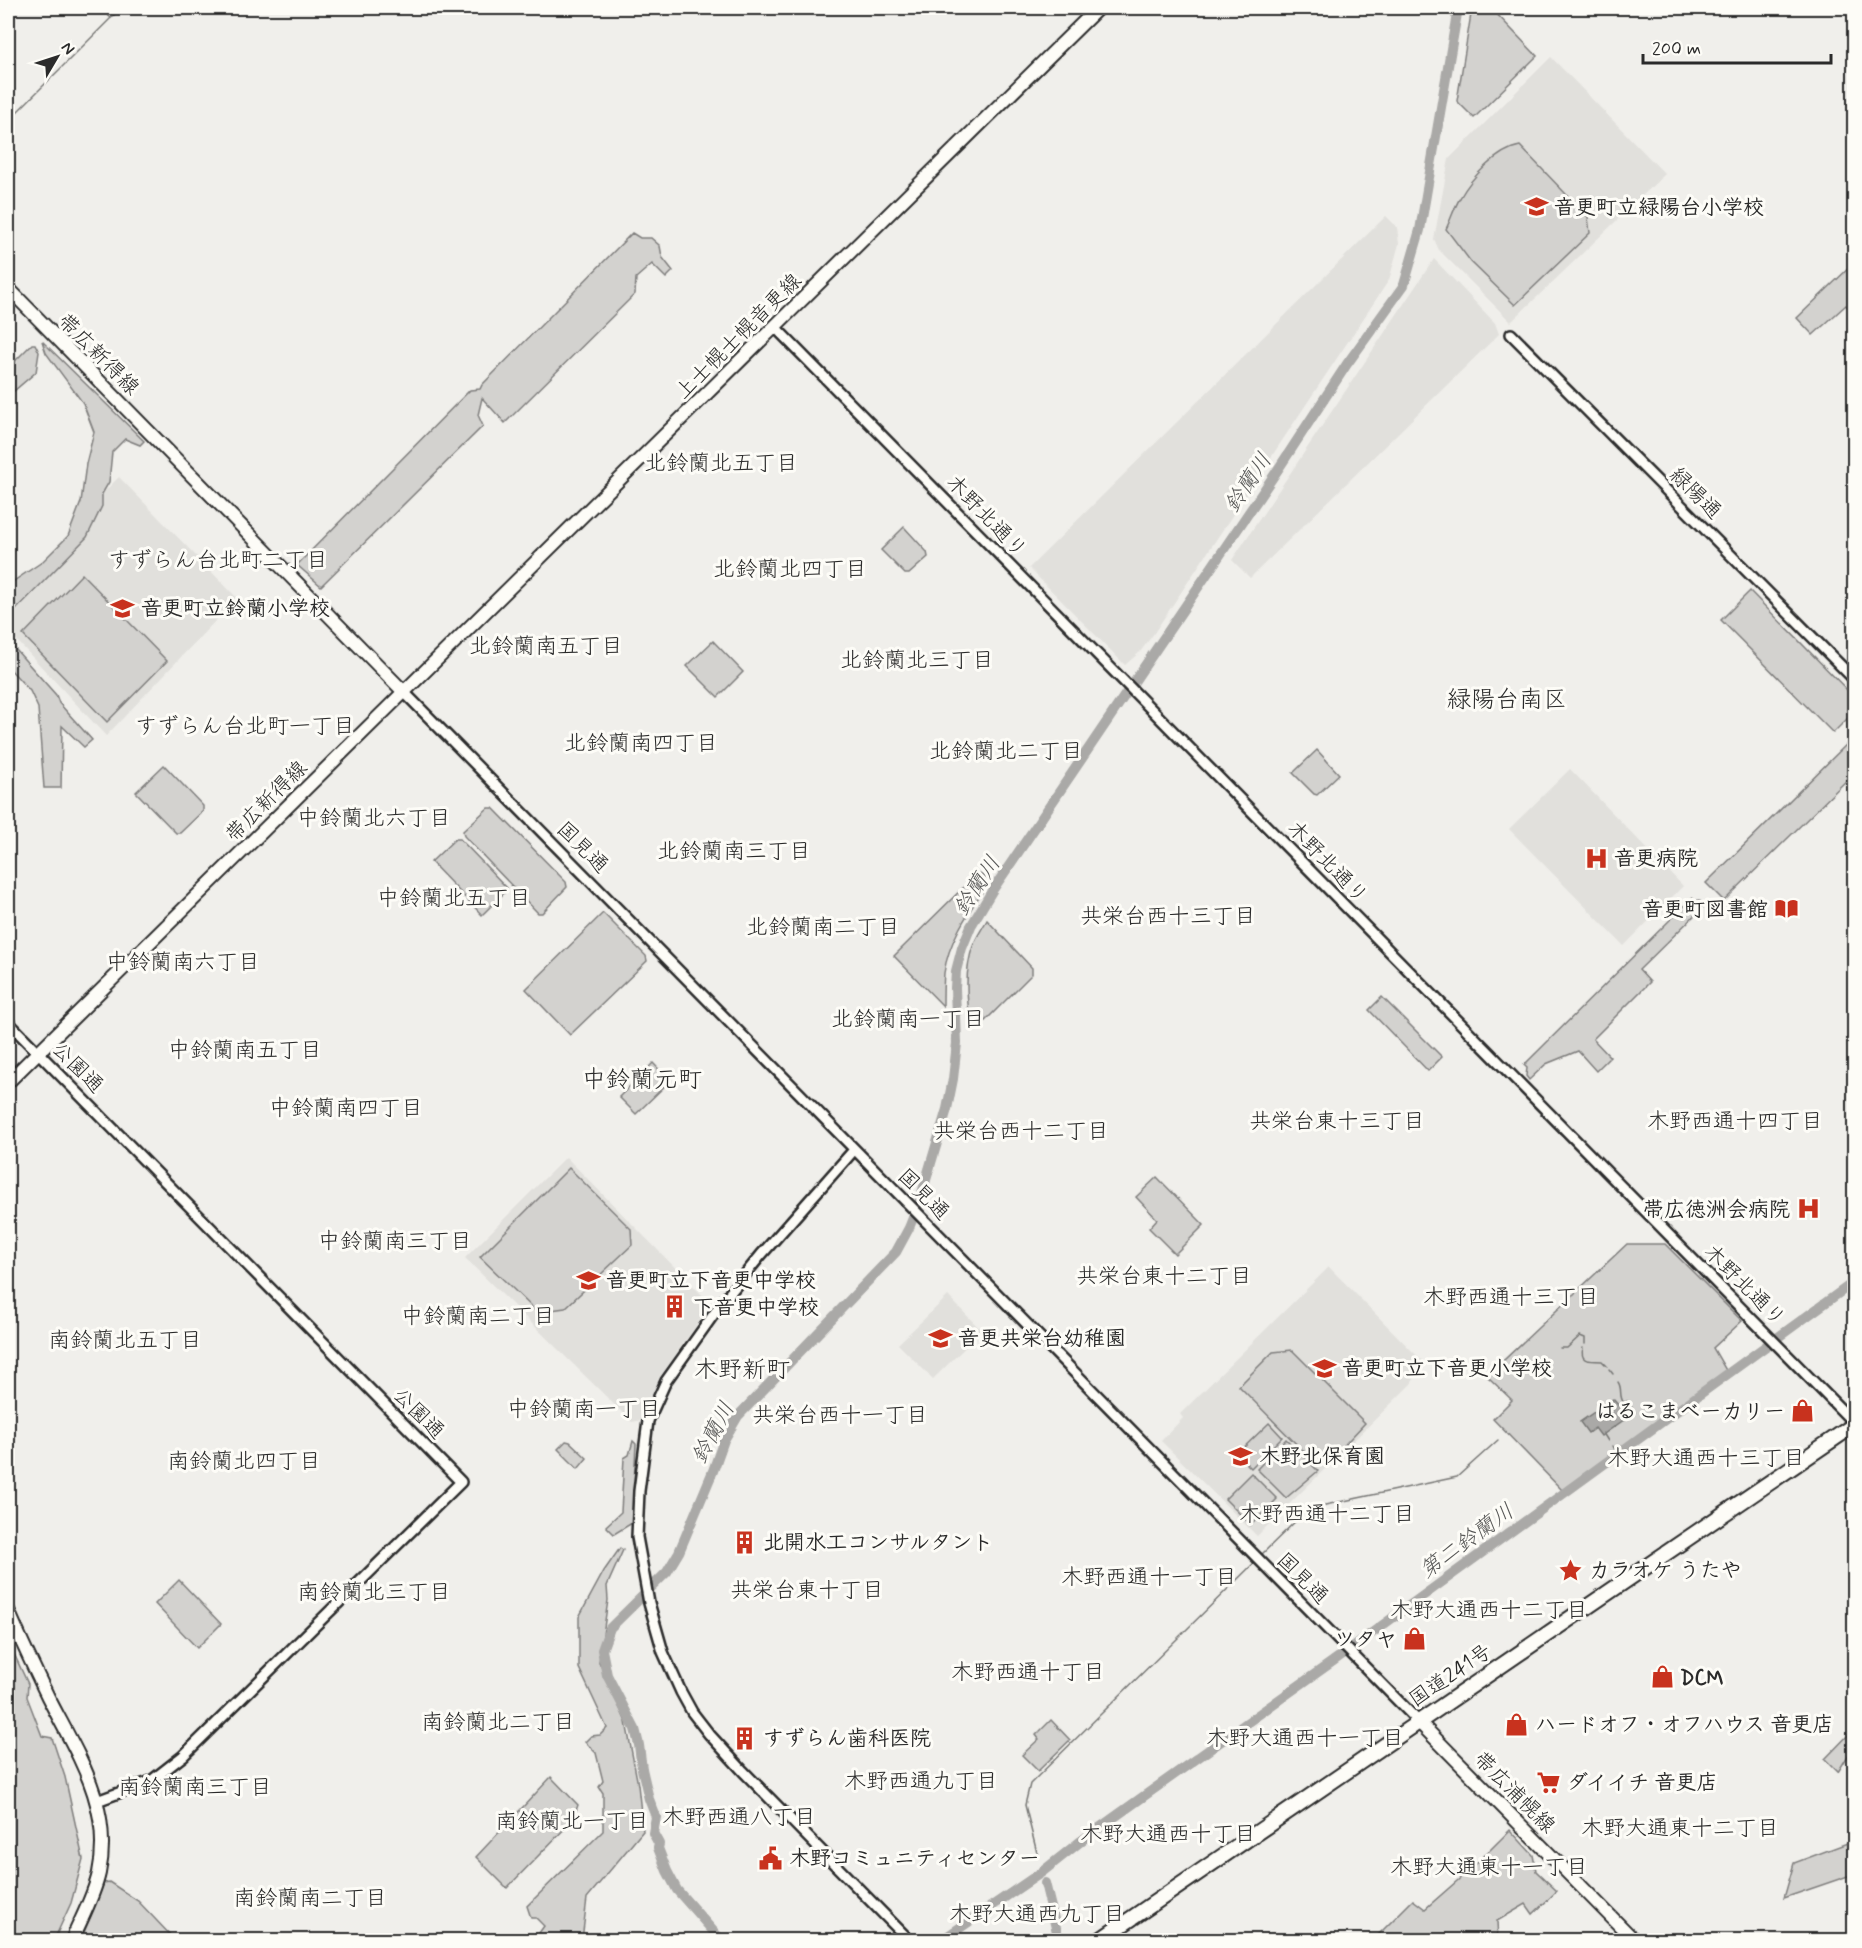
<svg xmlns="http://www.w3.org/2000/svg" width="1862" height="1948" viewBox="0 0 1862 1948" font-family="Mynerve,'Klee One',sans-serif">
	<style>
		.built { fill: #e1e0dc }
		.green { fill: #d3d2cf; stroke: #7f7e7d; stroke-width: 1.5 }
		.water { fill: #aaa9a7; stroke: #777775; stroke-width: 1.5 }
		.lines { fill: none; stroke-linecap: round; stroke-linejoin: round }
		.stream { stroke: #777775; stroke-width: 1.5 }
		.river { stroke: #aaa9a7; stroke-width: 10 }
		.minor-casing { stroke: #2b2b2b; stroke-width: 14 }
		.major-casing { stroke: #2b2b2b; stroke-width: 16 }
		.highway-casing { stroke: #2b2b2b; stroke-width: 18 }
		.minor { stroke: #fdfcf7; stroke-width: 9 }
		.major { stroke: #fdfcf7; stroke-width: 12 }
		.highway { stroke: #fdfcf7; stroke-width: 14 }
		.labels { text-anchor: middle; stroke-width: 6; stroke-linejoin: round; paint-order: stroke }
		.poi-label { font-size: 21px; font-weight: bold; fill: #2b2b2b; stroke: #fdfcf7; text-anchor: start }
		.street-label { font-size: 21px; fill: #2b2b2b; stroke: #fdfcf7 }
		.neighbourhood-label { font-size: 22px; fill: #2b2b2b; stroke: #fdfcf7 }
		.water-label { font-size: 22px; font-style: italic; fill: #575756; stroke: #fdfcf7 }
		.quarter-label { font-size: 24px; fill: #2b2b2b; stroke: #fdfcf7 }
	</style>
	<rect width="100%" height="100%" fill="#f0efeb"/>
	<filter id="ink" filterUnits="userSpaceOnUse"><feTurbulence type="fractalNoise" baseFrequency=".0167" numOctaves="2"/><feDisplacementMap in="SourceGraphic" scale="12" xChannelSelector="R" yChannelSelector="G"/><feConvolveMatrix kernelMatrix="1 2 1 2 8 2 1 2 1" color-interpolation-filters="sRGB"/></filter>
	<g filter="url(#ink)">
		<!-- built -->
		<g class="built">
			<path d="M1551,57l114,117 -154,148 -72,-72 -5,-11 15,-80z"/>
			<path d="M1386,216l11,11 2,17 -10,36 -237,356 -12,16 -15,13 -96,-97z"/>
			<path d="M1434,259l61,64 4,11 -249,244 -18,-18z"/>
			<path d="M119,477l118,121 -131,138 -98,-105v-13l79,-81 15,-31v-12z"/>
			<path d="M1570,769l113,117 -59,60 -115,-117z"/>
			<path d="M566,1157l143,145v5l-50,71 -18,42 -9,2 -167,-164z"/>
			<path d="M1329,1267l95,96 -13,21 -154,152 -96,-95 22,-23 -3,-4z"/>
			<path d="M948,1296l34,35 -49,48 -35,-35z"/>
		</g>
		<!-- green -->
		<g class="green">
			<path d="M1472,8h19l46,48 -63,62 -17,-17z"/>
			<path d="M1520,146l68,71 2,16 -75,72 -44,-43 -25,-33c5,-10 8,-21 14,-31 11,-20 37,-48 60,-52z"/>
			<path d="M632,233l8,5h11l9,8 2,11 11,14 -7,7 -14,-14 -16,14 -1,16 -130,129 -23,-25 -4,17 5,11 -162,160 -24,-21 173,-175 10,-1 2,-4z"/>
			<path d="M1854,263v51l-8,-9 -33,30 -16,-17z"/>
			<path d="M42,341l102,100 -4,4 -15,-6 -13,13 -3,30 -7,12v12l-15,31 -79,81v-33l34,-23 26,-26 13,-34 5,-38 8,-32 -11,-29 -37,-50z"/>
			<path d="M32,344h3l4,8 -3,20 -28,24v-28z"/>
			<path d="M904,527l23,25 1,5 -19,17h-4l-24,-24z"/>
			<path d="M82,574l85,87 -60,61 -84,-87z"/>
			<path d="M1750,591l104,106v15l-21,21 -112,-113z"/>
			<path d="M8,641l48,54 3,8 33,37 -8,7 -22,-21 -1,62h-17l-6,-80 -8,-17 -22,-24z"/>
			<path d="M713,641l30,31 -25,25 -31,-31z"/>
			<path d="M1854,737v36l-130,128 -18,-18z"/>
			<path d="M1317,750l22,24 -22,21 -3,-1 -21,-21z"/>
			<path d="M164,765l39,41v5l-23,22h-4l-40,-41z"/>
			<path d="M488,808h5l73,74 1,5 -25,26h-4l-74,-77 -1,-5z"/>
			<path d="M455,839h5l47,49 -1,3 -24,24 -51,-53z"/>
			<path d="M978,873l12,7c-19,29 -41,58 -46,93 -1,11 -1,22 -1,33l-49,-50z"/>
			<path d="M1692,898l3,3 4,-1 5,6 -65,64 11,12 -57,57 17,18 -14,14 -18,-20 -32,13 -17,16 -3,-4 1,-8 -3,-3z"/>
			<path d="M603,913l43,43 1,5 -77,74 -44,-46z"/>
			<path d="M987,920l45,48v6l-53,53 -9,-4c-3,-25 -6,-52 3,-77 3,-9 9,-17 14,-26z"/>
			<path d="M1382,997l60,60 -14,14 -59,-61z"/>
			<path d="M653,1063l17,18 -34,33 -17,-17z"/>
			<path d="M569,1168l62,61 1,16 -67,63 -28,4 -57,-55z"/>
			<path d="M1157,1177l47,48 -29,29 -26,-26 8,-9 -21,-22z"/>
			<path d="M1627,1244h38l77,77 -29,27 14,24 -164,119 -70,-72 19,-19 -25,-24z"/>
			<path d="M1292,1350l73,73 -34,36 -17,3 -75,-76 34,-34z"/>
			<path d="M1269,1423l13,14 -31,31 -14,-14z"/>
			<path d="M1286,1439l32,32 -32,27 -29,-29z"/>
			<path d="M566,1441l4,1 17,16 -9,11 -20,-20z"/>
			<path d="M633,1441l3,3 -4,79 -18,11 -8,-8 15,-14 3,-54 5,-3z"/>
			<path d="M1251,1473l26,26 -26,26 -26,-26z"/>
			<path d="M620,1548l3,2 -16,36 1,14 -9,62 27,60 12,63 5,46 -56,67 -5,42h-36l-7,-7 5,-7 -8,-8h-5l-4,-12 76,-75v-38l-4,-6 4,-6 -7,-28 -11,-11 6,-6 9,-1 7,-7 -28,-60v-51l25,-46z"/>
			<path d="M179,1580l42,44 -24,24 -42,-44z"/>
			<path d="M8,1641l20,43 -1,13 15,39 10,2 13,39 18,82 -12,44 -17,37h-46z"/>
			<path d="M1051,1720l19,20 -32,31 -16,-16 17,-16 -3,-4z"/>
			<path d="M1854,1729v8l-3,4 3,5 -16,26 -13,-13z"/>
			<path d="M551,1777l27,28 -6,16 -65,67 -31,-31z"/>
			<path d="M1510,1830l23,25 3,16 21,20 -24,23 -7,-10 -29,17 1,19h-125l40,-40 12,9 48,-42z"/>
			<path d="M1850,1842l2,7h2v25l-70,24 10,-35z"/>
			<path d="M109,1882l29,19 37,39h-94l23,-57z"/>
		</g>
		<!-- water -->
		<path class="water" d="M1613,1399l6,7 8,-5 8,11 -34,24 -6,-8 -7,5 -8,-11z"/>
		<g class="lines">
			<!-- stream -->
			<g class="stream">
				<path d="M100,8l11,10"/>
				<path d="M8,121l113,-113"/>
				<path d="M1560,1348h7l13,-12 5,2v6"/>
				<path d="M1583,1348c-4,16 9,12 19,13l5,5"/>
				<path d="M1609,1369l4,5"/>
				<path d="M1618,1382c5,7 0,14 6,21"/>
				<path d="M1603,1433l5,8"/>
				<path d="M1613,1446l5,9"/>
				<path d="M1260,1556l46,-45 5,-3 146,-31 41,-37"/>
				<path d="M1038,1857l-13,-52 5,-21 225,-222"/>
				<path d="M1044,1867l2,2"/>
			</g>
			<!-- river -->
			<g class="river">
				<path d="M1045,1883l14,57"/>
				<path d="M721,1940l-44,-50 -10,-19 -9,-23 1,-4 -6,-11 3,-16 -7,-18 -7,-30 -3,-24 -4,-16 -28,-54 -5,-25 8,-22 57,-56 12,-20 34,-81 11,-31 14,-24 158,-164 13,-24 11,-28 27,-91 6,-30 4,-36 -2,-55 1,-17 6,-23 9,-22 21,-35 285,-420 70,-107 57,-79 16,-55 38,-222"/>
				<path d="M942,1940l100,-68 39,-31 251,-179 522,-380"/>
			</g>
			<defs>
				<g id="minor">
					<path d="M775,327l1079,1096"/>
					<path d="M1511,334l343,345"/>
					<path d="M404,692l1014,1029"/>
					<path d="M8,1022l453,460 -278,274 -32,25 -54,20"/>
					<path d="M854,1150l-93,105 -40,49 -55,77 -18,40 -9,70 -2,46 12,66 14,49 18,40 11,20 17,22 34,37 166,169"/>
				</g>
				<g id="major">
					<path d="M8,288l396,404"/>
					<path d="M8,1082l1090,-1074"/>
					<path d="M8,1610c12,29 26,58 40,87 29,57 65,109 51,176 -5,23 -18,46 -27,67"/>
					<path d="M1418,1721l216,219"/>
				</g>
				<path id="highway" d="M1100,1940c250,-173 503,-343 754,-515"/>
			</defs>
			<!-- minor casing -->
			<use href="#minor" class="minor-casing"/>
			<!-- major casing -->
			<use href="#major" class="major-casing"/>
			<!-- highway casing -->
			<use href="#highway" class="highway-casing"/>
			<!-- minor -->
			<use href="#minor" class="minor"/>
			<!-- major -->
			<use href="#major" class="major"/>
			<!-- highway -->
			<use href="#highway" class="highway"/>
		</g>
	</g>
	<!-- icons -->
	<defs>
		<symbol id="school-bare" viewBox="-9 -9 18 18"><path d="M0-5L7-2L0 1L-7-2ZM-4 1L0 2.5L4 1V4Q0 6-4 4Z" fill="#c8321e" stroke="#fdfcf7" stroke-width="2.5" paint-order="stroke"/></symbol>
		<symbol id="hospital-bare" viewBox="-9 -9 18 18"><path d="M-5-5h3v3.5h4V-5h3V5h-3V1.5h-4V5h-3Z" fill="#c8321e" stroke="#fdfcf7" stroke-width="2.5" paint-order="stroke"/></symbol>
		<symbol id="library-bare" viewBox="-9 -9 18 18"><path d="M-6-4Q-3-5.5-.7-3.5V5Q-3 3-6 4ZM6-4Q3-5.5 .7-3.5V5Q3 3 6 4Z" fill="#c8321e" stroke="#fdfcf7" stroke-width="2.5" paint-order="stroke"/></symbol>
		<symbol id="building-bare" viewBox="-9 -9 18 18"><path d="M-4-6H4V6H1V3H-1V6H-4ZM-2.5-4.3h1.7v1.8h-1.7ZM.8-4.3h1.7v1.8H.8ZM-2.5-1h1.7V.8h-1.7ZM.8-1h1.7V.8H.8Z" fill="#c8321e" stroke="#fdfcf7" stroke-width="2.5" paint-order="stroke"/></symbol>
		<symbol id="shop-bare" viewBox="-9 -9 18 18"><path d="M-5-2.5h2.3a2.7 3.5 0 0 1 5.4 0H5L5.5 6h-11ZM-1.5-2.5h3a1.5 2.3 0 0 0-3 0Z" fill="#c8321e" stroke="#fdfcf7" stroke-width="2.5" paint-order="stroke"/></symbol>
		<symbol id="sight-bare" viewBox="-9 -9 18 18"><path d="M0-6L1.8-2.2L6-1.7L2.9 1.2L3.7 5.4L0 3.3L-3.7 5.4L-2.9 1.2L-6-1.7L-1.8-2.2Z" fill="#c8321e" stroke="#fdfcf7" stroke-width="2.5" paint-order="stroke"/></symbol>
		<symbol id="supermarket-bare" viewBox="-9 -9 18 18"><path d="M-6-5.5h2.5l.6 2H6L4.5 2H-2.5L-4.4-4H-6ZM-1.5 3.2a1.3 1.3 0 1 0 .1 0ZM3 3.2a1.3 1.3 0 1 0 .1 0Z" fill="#c8321e" stroke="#fdfcf7" stroke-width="2.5" paint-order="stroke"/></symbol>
		<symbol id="civic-bare" viewBox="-9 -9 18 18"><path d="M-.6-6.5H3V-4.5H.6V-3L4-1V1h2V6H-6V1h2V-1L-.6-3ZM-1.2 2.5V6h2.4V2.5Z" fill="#c8321e" stroke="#fdfcf7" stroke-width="2.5" paint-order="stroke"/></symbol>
	</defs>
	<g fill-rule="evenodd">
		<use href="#school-bare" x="1520" y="190" width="33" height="33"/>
		<use href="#school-bare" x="106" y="592" width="33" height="33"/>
		<use href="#hospital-bare" x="1580" y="842" width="33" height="33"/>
		<use href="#library-bare" x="1770" y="892" width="33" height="33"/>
		<use href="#hospital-bare" x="1792" y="1192" width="33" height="33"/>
		<use href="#school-bare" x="572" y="1264" width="33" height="33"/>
		<use href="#building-bare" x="658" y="1290" width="33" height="33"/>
		<use href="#school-bare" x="924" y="1322" width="33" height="33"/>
		<use href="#school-bare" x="1308" y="1352" width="33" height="33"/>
		<use href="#shop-bare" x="1786" y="1394" width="33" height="33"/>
		<use href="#school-bare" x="1224" y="1440" width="33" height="33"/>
		<use href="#building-bare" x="728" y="1526" width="33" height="33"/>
		<use href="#sight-bare" x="1554" y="1554" width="33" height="33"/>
		<use href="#shop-bare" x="1398" y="1622" width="33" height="33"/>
		<use href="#shop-bare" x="1646" y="1660" width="33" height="33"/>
		<use href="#shop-bare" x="1500" y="1708" width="33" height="33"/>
		<use href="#building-bare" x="728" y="1722" width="33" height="33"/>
		<use href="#supermarket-bare" x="1532" y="1766" width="33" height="33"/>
		<use href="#civic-bare" x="754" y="1842" width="33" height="33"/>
	</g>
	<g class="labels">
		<!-- poi labels -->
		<g class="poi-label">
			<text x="1554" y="214">音更町立緑陽台小学校</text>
			<text x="141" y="615">音更町立鈴蘭小学校</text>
			<text x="1614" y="865">音更病院</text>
			<text x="1768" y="916" text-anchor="end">音更町図書館</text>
			<text x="1790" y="1216" text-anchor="end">帯広徳洲会病院</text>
			<text x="606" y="1287">音更町立下音更中学校</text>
			<text x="693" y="1314">下音更中学校</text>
			<text x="958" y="1345">音更共栄台幼稚園</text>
			<text x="1342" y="1375">音更町立下音更小学校</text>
			<text x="1785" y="1418" text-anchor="end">はるこまベーカリー</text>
			<text x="1259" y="1463">木野北保育園</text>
			<text x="763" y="1549">北開水工コンサルタント</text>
			<text x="1589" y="1577">カラオケ うたや</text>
			<text x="1397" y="1646" text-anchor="end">ツタヤ</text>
			<text x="1680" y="1684">DCM</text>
			<text x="1535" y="1731">ハードオフ・オフハウス 音更店</text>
			<text x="763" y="1745">すずらん歯科医院</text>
			<text x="1567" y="1789">ダイイチ 音更店</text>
			<text x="789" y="1865">木野コミュニティセンター</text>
		</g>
		<!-- street labels -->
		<g class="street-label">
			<text transform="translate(738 336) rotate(-45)" y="7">上士幌士幌音更線</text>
			<text transform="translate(99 354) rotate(45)" y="7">帯広新得線</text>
			<text transform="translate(1696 493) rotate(45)" y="7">緑陽通</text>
			<text transform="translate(987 516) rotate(46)" y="7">木野北通り</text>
			<text transform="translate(266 801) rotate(-45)" y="7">帯広新得線</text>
			<text transform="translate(583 847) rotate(45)" y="7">国見通</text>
			<text transform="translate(1328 862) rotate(46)" y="7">木野北通り</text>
			<text transform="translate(78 1067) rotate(45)" y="7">公園通</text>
			<text transform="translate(924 1194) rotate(45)" y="7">国見通</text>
			<text transform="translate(1745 1285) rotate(45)" y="7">木野北通り</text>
			<text transform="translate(419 1413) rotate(45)" y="7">公園通</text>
			<text transform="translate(1303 1578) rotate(45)" y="7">国見通</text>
			<text transform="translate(1450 1675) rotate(-34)" y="7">国道241号</text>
			<text transform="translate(1515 1792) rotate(45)" y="7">帯広浦幌線</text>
		</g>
		<!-- neighbourhood labels -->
		<g class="neighbourhood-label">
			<text x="721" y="470">北鈴蘭北五丁目</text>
			<text x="218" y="567">すずらん台北町二丁目</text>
			<text x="790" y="576">北鈴蘭北四丁目</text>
			<text x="546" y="653">北鈴蘭南五丁目</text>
			<text x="917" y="667">北鈴蘭北三丁目</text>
			<text x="245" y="733">すずらん台北町一丁目</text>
			<text x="641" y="750">北鈴蘭南四丁目</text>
			<text x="1006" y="758">北鈴蘭北二丁目</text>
			<text x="374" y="825">中鈴蘭北六丁目</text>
			<text x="734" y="858">北鈴蘭南三丁目</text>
			<text x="454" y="905">中鈴蘭北五丁目</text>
			<text x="1168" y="923">共栄台西十三丁目</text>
			<text x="823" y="934">北鈴蘭南二丁目</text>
			<text x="183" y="969">中鈴蘭南六丁目</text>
			<text x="908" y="1026">北鈴蘭南一丁目</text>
			<text x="245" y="1057">中鈴蘭南五丁目</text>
			<text x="346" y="1115">中鈴蘭南四丁目</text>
			<text x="1337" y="1128">共栄台東十三丁目</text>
			<text x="1735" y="1128">木野西通十四丁目</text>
			<text x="1021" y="1138">共栄台西十二丁目</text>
			<text x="395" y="1248">中鈴蘭南三丁目</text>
			<text x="1164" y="1283">共栄台東十二丁目</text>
			<text x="1511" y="1304">木野西通十三丁目</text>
			<text x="478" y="1323">中鈴蘭南二丁目</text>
			<text x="125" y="1347">南鈴蘭北五丁目</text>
			<text x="584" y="1416">中鈴蘭南一丁目</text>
			<text x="840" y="1422">共栄台西十一丁目</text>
			<text x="1706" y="1465">木野大通西十三丁目</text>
			<text x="244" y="1468">南鈴蘭北四丁目</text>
			<text x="1327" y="1521">木野西通十二丁目</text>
			<text x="1149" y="1584">木野西通十一丁目</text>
			<text x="807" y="1597">共栄台東十丁目</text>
			<text x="374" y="1599">南鈴蘭北三丁目</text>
			<text x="1489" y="1617">木野大通西十二丁目</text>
			<text x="1028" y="1679">木野西通十丁目</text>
			<text x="498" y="1729">南鈴蘭北二丁目</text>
			<text x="1305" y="1745">木野大通西十一丁目</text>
			<text x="921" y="1788">木野西通九丁目</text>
			<text x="195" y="1794">南鈴蘭南三丁目</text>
			<text x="739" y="1824">木野西通八丁目</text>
			<text x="572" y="1828">南鈴蘭北一丁目</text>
			<text x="1680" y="1835">木野大通東十二丁目</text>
			<text x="1168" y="1841">木野大通西十丁目</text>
			<text x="1489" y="1874">木野大通東十一丁目</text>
			<text x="310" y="1905">南鈴蘭南二丁目</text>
			<text x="1037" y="1921">木野大通西九丁目</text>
		</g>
		<!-- water labels -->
		<g class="water-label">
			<text transform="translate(1247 482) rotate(-56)" y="8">鈴蘭川</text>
			<text transform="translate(976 885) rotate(-57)" y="8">鈴蘭川</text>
			<text transform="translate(712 1432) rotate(-62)" y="8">鈴蘭川</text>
			<text transform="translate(1466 1540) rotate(-36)" y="8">第二鈴蘭川</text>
		</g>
		<!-- quarter labels -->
		<g class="quarter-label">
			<text x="1507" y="707">緑陽台南区</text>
			<text x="642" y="1087">中鈴蘭元町</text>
			<text x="742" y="1377">木野新町</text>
		</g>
	</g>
	<!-- margin -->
	<rect width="1862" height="1948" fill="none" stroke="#fdfcf7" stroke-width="30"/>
	<rect x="15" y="15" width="1832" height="1918" fill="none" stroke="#2b2b2b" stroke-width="2" filter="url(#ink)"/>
	<!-- north arrow -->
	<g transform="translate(57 57) rotate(51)" stroke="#fdfcf7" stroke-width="4.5" paint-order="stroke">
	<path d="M0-4.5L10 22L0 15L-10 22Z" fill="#2b2b2b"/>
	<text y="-9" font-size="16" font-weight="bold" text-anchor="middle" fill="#2b2b2b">N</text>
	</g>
	<!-- scale -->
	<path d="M1643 54v9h188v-9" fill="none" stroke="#2b2b2b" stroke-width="3"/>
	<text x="1652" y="54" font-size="18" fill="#2b2b2b" stroke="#fdfcf7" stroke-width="4.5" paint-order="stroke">200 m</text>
</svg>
